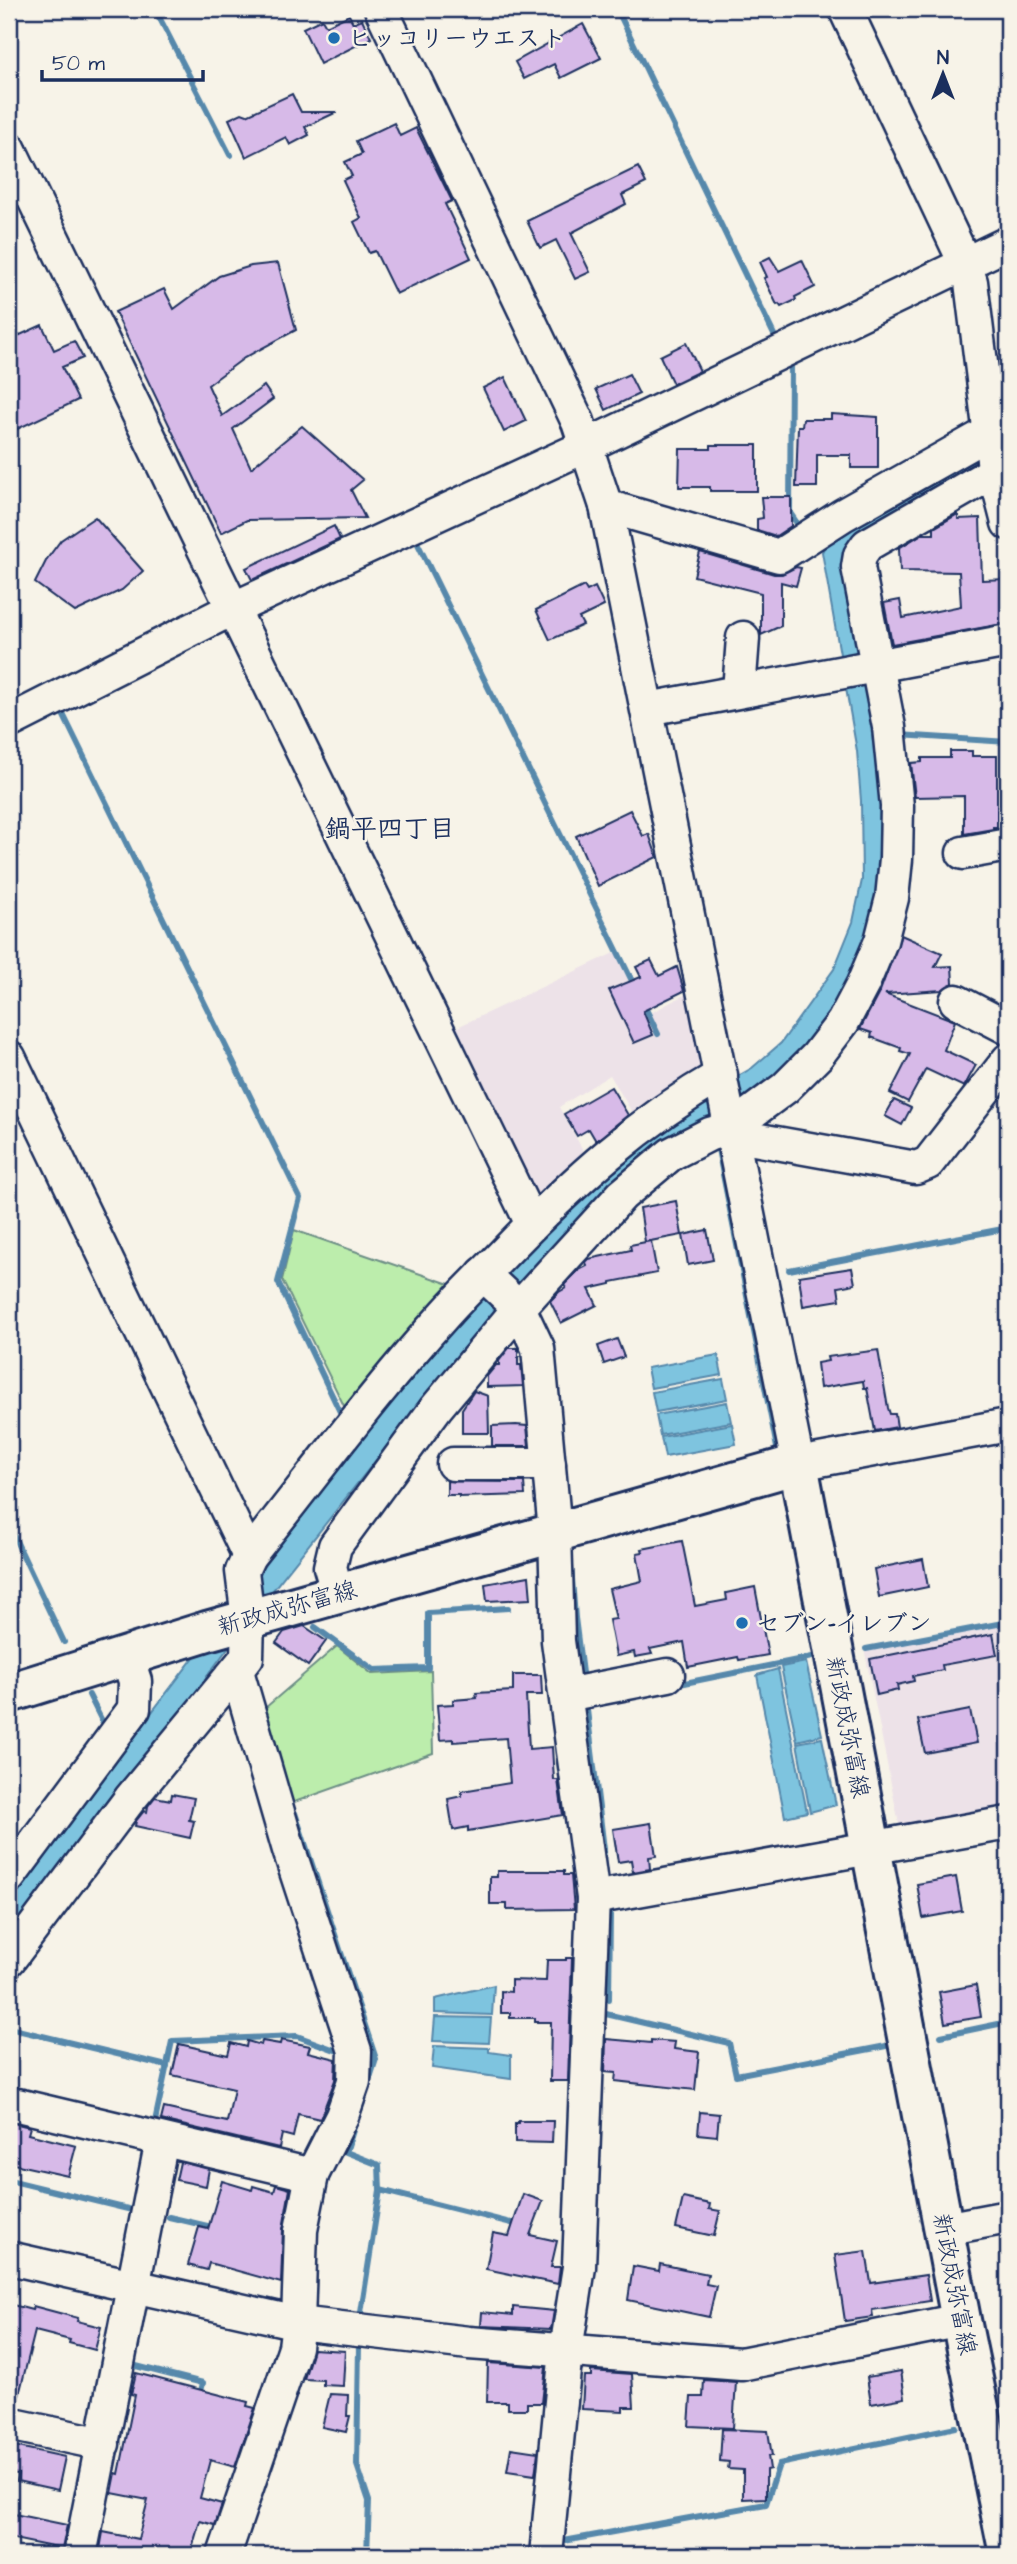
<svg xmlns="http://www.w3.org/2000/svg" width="1017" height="2564" viewBox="0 0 1017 2564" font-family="'Architects Daughter','Klee One',sans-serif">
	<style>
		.built { fill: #ede2e8 }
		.green { fill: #bcedac; stroke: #6c8e85; stroke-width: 2 }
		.water { fill: #7ec4df; stroke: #5688ab; stroke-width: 2 }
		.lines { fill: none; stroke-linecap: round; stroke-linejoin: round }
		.stream { stroke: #5688ab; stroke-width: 6 }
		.building { fill: #d7bae8; stroke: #1b2f5e; stroke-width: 2 }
		.minor-casing { stroke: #1b2f5e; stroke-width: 37 }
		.major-casing { stroke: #1b2f5e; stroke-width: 44 }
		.minor { stroke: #f7f3e8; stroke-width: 32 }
		.major { stroke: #f7f3e8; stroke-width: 38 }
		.poi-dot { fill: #1f6fb2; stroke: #f7f3e8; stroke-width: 2.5 }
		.labels { text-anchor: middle; stroke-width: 5; stroke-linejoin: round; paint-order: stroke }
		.poi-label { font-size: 24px; font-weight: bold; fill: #1b2f5e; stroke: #f7f3e8; text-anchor: start }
		.street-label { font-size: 24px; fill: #1b2f5e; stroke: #f7f3e8 }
		.neighbourhood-label { font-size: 26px; font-weight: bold; fill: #1b2f5e; stroke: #f7f3e8 }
	</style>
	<rect width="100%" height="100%" fill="#f7f3e8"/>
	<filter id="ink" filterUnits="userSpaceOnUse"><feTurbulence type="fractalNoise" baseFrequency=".0143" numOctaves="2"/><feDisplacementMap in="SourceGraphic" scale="14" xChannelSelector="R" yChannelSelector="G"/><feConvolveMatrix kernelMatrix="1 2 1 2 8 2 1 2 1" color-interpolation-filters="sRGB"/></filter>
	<g filter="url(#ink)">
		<!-- built -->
		<g class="built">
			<path d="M616,952l31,63 43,-23 15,78 -69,49 -26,-44 -51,32 30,54 -52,51 -88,-181z"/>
			<path d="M1008,1620v189l-108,20 -36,-181z"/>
		</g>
		<!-- green -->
		<g class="green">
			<path d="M294,1230l161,56 -108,126 -65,-132z"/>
			<path d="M337,1646l35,28 59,-3 2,82 -147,52 -28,-91z"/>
		</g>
		<!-- water -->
		<g class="water">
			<path d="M1008,430v27l-149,87 18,172 9,153 -26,97 -47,77 -380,345 -194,245 -230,311v-41l21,-32 372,-485 79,-95 116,-118 136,-94 19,-11 29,-25 53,-74 19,-47 9,-42 -1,-79 -4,-50 -35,-199 12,-24z"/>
			<path d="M718,1355l4,20 -71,13 -4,-20z"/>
			<path d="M723,1379l4,20 -71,13 -4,-20z"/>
			<path d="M727,1402l4,20 -71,13 -4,-20z"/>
			<path d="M732,1424l4,20 -71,13 -4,-20z"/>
			<path d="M806,1662l16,73 -25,6 -16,-74z"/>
			<path d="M778,1669l29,143 -22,5 -28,-142z"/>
			<path d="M822,1738l14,67 -26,7 -13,-69z"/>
			<path d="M494,1985l-2,30 -57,-2v-14z"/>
			<path d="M435,2017l56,1 -2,25 -56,-2z"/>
			<path d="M434,2046l55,2v4l22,3v24l-79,-11z"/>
		</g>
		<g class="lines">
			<!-- stream -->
			<g class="stream">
				<path d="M155,9l75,146"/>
				<path d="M617,9l160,332"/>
				<path d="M791,363l-1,150 13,19"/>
				<path d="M416,540l219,447"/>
				<path d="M62,712l238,486 -22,84 63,132"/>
				<path d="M899,735l109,7"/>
				<path d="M643,1003l15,31"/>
				<path d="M718,1149l60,304"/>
				<path d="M789,1270l219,-42"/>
				<path d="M9,1526l55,116"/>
				<path d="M571,1566l4,52 8,63"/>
				<path d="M315,1627l59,43 54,-2v-55l80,-5"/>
				<path d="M866,1649l142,-27"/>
				<path d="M675,1685l142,-29"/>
				<path d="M89,1695l13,26"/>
				<path d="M586,1702l18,147 -1,16"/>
				<path d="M295,1813l81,246 -8,25"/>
				<path d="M609,1999l1,-85"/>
				<path d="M606,2014l123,29 7,32 150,-29"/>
				<path d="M9,2028l158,38"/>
				<path d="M941,2036l67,-14"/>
				<path d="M356,2121l-10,31 33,13 1,25"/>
				<path d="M154,2126l18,-85 125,-5 49,18"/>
				<path d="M9,2180l127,31"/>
				<path d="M169,2217l47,11"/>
				<path d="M360,2319l20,-129 139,35"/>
				<path d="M359,2346l-2,119 12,36 -2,54"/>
				<path d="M132,2365l71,18 -3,12"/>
				<path d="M9,2481l3,-16"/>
				<path d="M564,2541l202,-37 13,-40 177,-37"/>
			</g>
		</g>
		<!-- building -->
		<g class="building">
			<path d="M349,15l4,8 9,-4 9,19 -51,26 -17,-36 19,-9 4,7z"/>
			<path d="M583,24l18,34 -40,20 -7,-14 -30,15 -9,-17z"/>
			<path d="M292,94l9,18h36l-32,15 4,8 -19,10 -4,-8 -40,20 -17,-38 13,-6 5,2z"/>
			<path d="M394,123l6,13 16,-8 36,73 -7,3 26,54 -75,36 -21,-43 -6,2 -15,-31 7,-4 -18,-38 9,-4 -7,-14 17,-8 -6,-13z"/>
			<path d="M638,167l8,16 -24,12 4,9 -55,29 19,39 -15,7 -19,-39 -16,8 -13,-27z"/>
			<path d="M770,257l9,14 23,-11 13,27 -20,10 1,3 -15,7 -2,-3 -2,1 -13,-27 3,-1 -7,-15z"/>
			<path d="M278,263l18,67 -52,28 -36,27 14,31 42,-30 9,13 -40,30 18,39 51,-42 61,54 -12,10 14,28 -118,2 -26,13 -106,-221 49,-23 10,20 45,-33 32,-10z"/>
			<path d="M42,325l12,25 20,-9 9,17 -21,9 16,33 -69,33v-93z"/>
			<path d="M686,343l14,28 -27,13 -13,-28z"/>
			<path d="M629,374l10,20 -33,16 -10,-21z"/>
			<path d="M505,377l21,44 -22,11 -21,-44z"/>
			<path d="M831,414l47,3v51h-27v-13h-34v32h-21l2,-61h4l1,-7h28z"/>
			<path d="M711,445h46v46h-47v-4h-31l1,-38h31z"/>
			<path d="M761,497h30v29l-15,10 -19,-6v-11l6,-1z"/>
			<path d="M958,514v5l22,-1 2,62 26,-1v44l-116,21 -8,-41 16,-3 3,18 58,-12 -2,-34 -59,-1 -1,-23 23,-14h12v-6z"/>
			<path d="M95,517l48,54 -21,19 -47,22 -40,-29 12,-24 14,-19z"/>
			<path d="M334,526l6,13 -88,41 -6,-12z"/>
			<path d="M700,552l74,22h8l14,-7 5,1 -5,18 -15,-4v44l-20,9v-42l-67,-17z"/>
			<path d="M584,586l3,5 8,-4 9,19 -25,12 4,7 -33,15 -14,-30z"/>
			<path d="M950,751h22v5h25v71h-4v2l-29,5v-38l-49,1 -4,-34 11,-1v-4h28z"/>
			<path d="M630,810l13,26 6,-2 8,23 -59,29 -22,-50z"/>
			<path d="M901,935l41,18 -7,14 17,-1 1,17 -11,7 -57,4 70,27 -11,29 32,15 -12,22 -38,-18 -18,33 -18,-9 20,-39 -10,-3 1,-3 -30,-11 1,-4 -12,-4 20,-38z"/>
			<path d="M651,960l8,16 18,-9 7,24 -41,20 10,24 -19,8 -25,-53 32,-13 -5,-10z"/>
			<path d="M611,1087l17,28 -32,26 -7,-12 -12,7 -13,-22z"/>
			<path d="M894,1100l17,8 -9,17 -17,-9z"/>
			<path d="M676,1201l6,34 -37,7 -5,-34z"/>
			<path d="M707,1230l6,30 -25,5 -5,-30z"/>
			<path d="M651,1241l6,32 -46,9v2l-22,5 8,16 -36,18 -11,-22 9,-9 7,-4 -2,-3 15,-15 8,-4 -1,-4 3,-3 42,-9 -1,-5z"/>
			<path d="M852,1268l3,16 -17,3 2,13 -37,6 -4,-30z"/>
			<path d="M617,1339l7,18 -20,7 -6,-18z"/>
			<path d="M509,1348h9v17h3l2,21 -36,1v-11l9,-11h3v-4z"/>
			<path d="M878,1350l10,58 2,6h5l2,13 -22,4 -8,-43h-3l-1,-7 -43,7 -3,-25 11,-2 -1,-4z"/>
			<path d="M474,1391l14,5 1,37h-27v-24z"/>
			<path d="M516,1425l11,1 2,20h-37v-20z"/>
			<path d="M447,1481l77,1 1,13 -66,2v-2h-12z"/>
			<path d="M682,1541l13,65 32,-6 -1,-7 29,-6 13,68 -29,5 -1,-3 -50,10 -4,-25 -34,7 2,5 -17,3 -1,-5 -18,4 -7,-36 7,-1 -7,-30 33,-8 -5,-28 6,-1 -1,-3z"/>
			<path d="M923,1559l5,28 -49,10 -5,-28z"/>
			<path d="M529,1576l2,23 -44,2 -2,-17z"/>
			<path d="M304,1626l22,15 -18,25 -32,-23 8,-11z"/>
			<path d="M993,1634l4,21 -55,10 1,5 -30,6 1,5 -17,4 1,5 -21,5 -7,-36z"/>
			<path d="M513,1675h28l1,20h-16l3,54 23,-2 2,33h4l5,35 -95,16v-4l-15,3 -5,-31 14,-3v-5l48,-8 -4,-45 -52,4v-3l-14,1 -3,-35 16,-1v-4l24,-2 -1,-5 37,-2z"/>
			<path d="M970,1710l7,33 -52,10 -7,-33z"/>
			<path d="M172,1794l22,4 -5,22 5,1 -4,17 -55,-12 1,-5 8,-10 3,1 1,-6 7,-9 16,3z"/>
			<path d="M651,1823l5,33 -7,1 1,12 -17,3 -2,-12 -13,2 -5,-33z"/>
			<path d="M497,1871h67v4h7l3,34 -67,1v-6h-17v-27h7z"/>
			<path d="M956,1877l6,34 -39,7 -6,-34z"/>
			<path d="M566,1958h6l-4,123h-18l1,-59h-16v-4h-25v-5h-9v-22l10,1v-12l35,1 1,-21h19z"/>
			<path d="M976,1985l5,32 -36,6 -6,-31z"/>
			<path d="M606,2039l45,4v-3l24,2 -1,7 25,3 -4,38 -80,-9 1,-8 -11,-1z"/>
			<path d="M281,2040l29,6 -2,6 28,7 -1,21 -15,39 -22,-5 -5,23 -11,-3 -3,14 -118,-28 3,-12 63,14 7,-33 -62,-14 7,-31 49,11 3,-12 15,4 1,-6 14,4 1,-4 18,3z"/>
			<path d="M700,2112l19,2 -2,22 -19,-2z"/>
			<path d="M518,2121h35l-1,22 -37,-1v-19h3z"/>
			<path d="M9,2122l21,5 -2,7 48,12 -8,30 -59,-13z"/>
			<path d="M180,2162l29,7 -3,17 -30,-6z"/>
			<path d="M222,2181l30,9 1,-4 21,6 2,-7 14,4 -7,40 -2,54 -72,-20 -2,7 -19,-5 11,-38 9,2z"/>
			<path d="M523,2194l20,7 -13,34 27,6 -6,26h9l-2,17 -72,-15 7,-36 16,3z"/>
			<path d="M683,2198l27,6 -1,5 11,2 -6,25 -38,-8z"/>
			<path d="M866,2251l5,32 55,-8 4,26 -58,9 1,7 -28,4 -10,-66z"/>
			<path d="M660,2264l48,10 -2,10 10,2 -7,31 -81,-17 5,-34 26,5z"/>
			<path d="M9,2304l23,6 1,-4 45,12 -1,3 24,6 -6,23 -26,-7 1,-3 -35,-9 -19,76 -7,-1z"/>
			<path d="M513,2307l41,4 -3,18 -70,-3 1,-14 31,3z"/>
			<path d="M313,2349l32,2 -2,35 -20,-1v-5l-19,-1z"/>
			<path d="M488,2363l58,4 -4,36h-15v6h-19v-7h-21z"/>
			<path d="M591,2371l41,3 2,33h-11v4l-41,-2 2,-33h7z"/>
			<path d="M901,2371l4,27 -34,6 -4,-27z"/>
			<path d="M136,2373l112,29 -1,4 8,2 -20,59 -25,-7 -10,38 22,6 -7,21 -15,-4 -10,34h-91l4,-23 35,7 10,-39 -36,-7 4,-20 3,1 16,-79 -4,-1z"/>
			<path d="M704,2380l32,2 -3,46 -44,-2 2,-29h12z"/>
			<path d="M330,2394l18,1 -1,21h3l-4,16 -24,-5z"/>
			<path d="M722,2429l46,2 4,25h-4l2,13 -4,1v28l-23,1v-29l-15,-1 1,-7 -9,-1z"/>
			<path d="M9,2445l56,12 -7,33 -41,-9 1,-7 -9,-1z"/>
			<path d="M511,2448l27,4 -3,23 -28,-4z"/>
			<path d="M9,2513l58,12 -5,24 -53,-11z"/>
		</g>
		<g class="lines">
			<defs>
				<g id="minor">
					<path d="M381,9l197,413 28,84 192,958 210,-39"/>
					<path d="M845,9l120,254 6,19 23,186 14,55"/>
					<path d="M9,148l523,1076"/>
					<path d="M606,506l173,50 64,-41 163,-92"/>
					<path d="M739,691l4,-53"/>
					<path d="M648,709l360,-68"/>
					<path d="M9,722l223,-113 354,-163 422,-203"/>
					<path d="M963,853l45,-8"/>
					<path d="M956,1001l52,27"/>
					<path d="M9,1057l240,499"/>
					<path d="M732,1135l184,33 12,-5 80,-103"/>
					<path d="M483,1274l36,34 19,40 17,184 3,109 35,257 -14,369 -13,83 -20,205"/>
					<path d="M453,1464h96"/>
					<path d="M338,1594l-8,-27 5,-21 101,-138 83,-100 103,-113 49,-41 39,-20 21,-6 54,-40 32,-32 26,-34 20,-38 18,-43 11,-43 4,-39 1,-53 -8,-79 -31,-160 2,-12 7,-10 141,-81"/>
					<path d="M237,1671l52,179 66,201 -1,30 -12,35 -30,59"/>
					<path d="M566,1695l102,-20"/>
					<path d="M9,1877l125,-168 1,-28 -8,-24"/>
					<path d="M593,1898l415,-75"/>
					<path d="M9,1960l121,-161 117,-142 1,-38 -6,-48 7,-15c65,-81 127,-166 197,-243 20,-22 42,-43 63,-65 64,-66 131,-127 212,-173"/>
					<path d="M9,2103l303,72 -11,55 -3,93 -3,24 -71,208"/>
					<path d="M944,2229l64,-12"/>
					<path d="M9,2258l289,65 171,20 272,21 220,-44"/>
					<path d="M9,2424l94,20"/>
					<path d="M80,2555l82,-415"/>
				</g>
				<path id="major" d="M9,1693l198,-62 591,-167 163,856 47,229"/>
			</defs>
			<!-- minor casing -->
			<use href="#minor" class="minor-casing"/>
			<!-- major casing -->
			<use href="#major" class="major-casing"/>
			<!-- minor -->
			<use href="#minor" class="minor"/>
			<!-- major -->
			<use href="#major" class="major"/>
		</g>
	</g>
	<!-- markers -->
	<g class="poi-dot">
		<circle cx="334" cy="38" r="7"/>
		<circle cx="742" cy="1623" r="7"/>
	</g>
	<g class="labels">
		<!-- poi labels -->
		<g class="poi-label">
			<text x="348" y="46">ヒッコリーウエスト</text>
			<text x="756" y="1631">セブン-イレブン</text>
		</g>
		<!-- street labels -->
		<g class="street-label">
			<text transform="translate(287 1608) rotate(-16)" y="8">新政成弥富線</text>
			<text transform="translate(848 1727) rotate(79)" y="8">新政成弥富線</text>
			<text transform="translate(955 2284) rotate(79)" y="8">新政成弥富線</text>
		</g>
		<!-- neighbourhood labels -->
		<g class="neighbourhood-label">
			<text x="390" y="837">鍋平四丁目</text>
		</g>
	</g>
	<!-- margin -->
	<rect width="1017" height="2564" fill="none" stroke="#f7f3e8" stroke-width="35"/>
	<rect x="18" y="18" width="982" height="2529" fill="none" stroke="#1b2f5e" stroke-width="2.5" filter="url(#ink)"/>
	<!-- north arrow -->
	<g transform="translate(943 74)" stroke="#f7f3e8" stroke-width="5" paint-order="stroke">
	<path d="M0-5L12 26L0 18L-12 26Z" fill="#1b2f5e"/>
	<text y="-10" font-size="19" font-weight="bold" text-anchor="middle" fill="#1b2f5e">N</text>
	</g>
	<!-- scale -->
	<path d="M42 70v10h161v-10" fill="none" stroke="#1b2f5e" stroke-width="3.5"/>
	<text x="52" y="70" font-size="21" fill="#1b2f5e" stroke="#f7f3e8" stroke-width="5" paint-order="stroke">50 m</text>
</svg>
